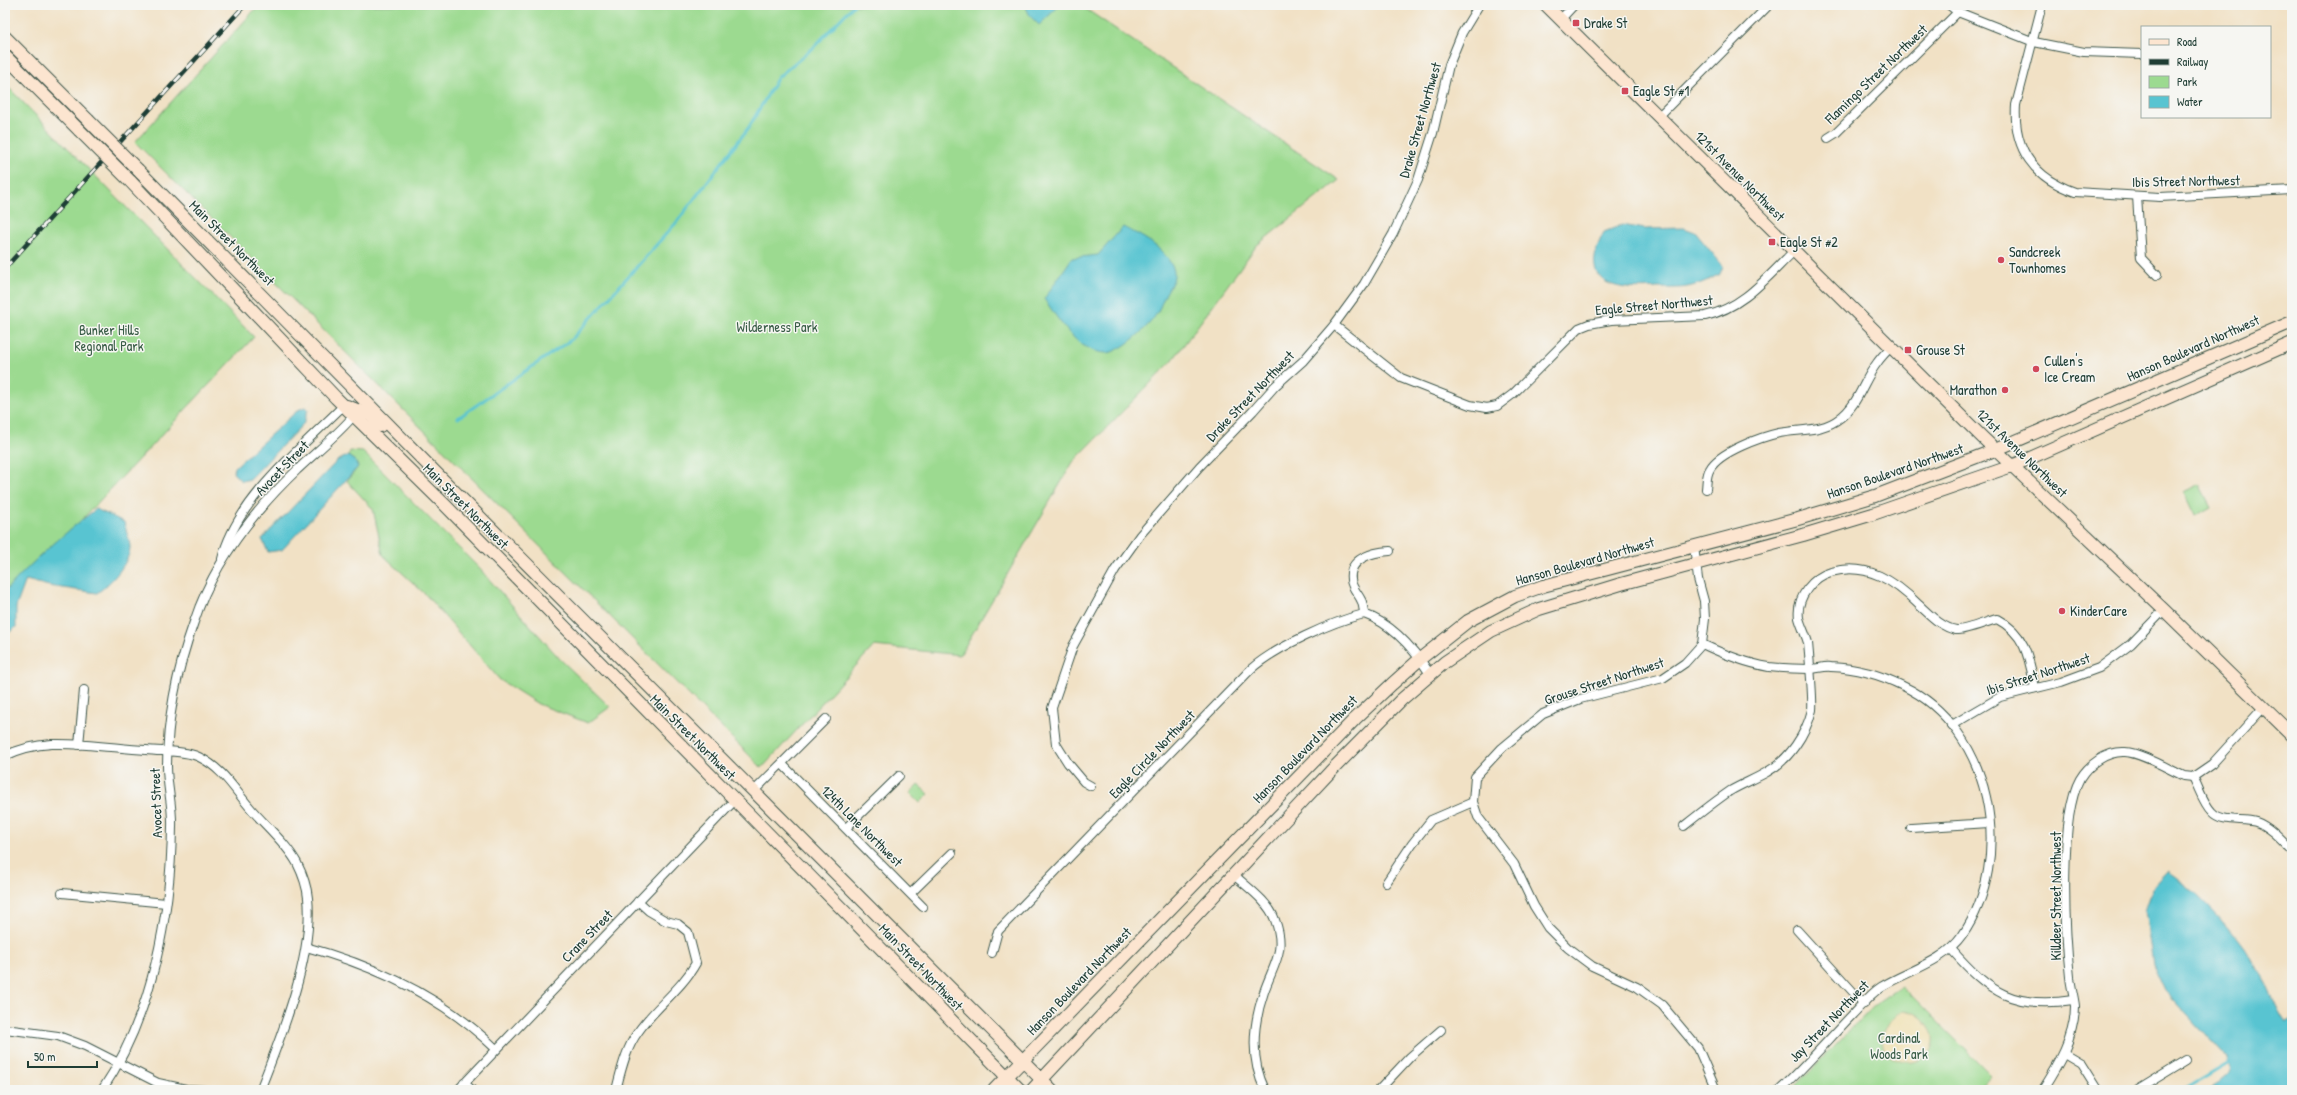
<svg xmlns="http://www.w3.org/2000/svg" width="2297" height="1095" viewBox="0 0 2297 1095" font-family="'Patrick Hand',sans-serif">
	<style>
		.green { fill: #9cda90; stroke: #5e8c62 }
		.sand { fill: #eeda9e; stroke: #868c69 }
		.water { fill: #58c4d1; stroke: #3c8082 }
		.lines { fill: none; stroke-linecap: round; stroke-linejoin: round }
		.stream { stroke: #58c4d1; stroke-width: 3 }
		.street-casing { stroke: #3e564a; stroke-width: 10 }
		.secondary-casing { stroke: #3e564a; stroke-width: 14 }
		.street { stroke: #fff; stroke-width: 8 }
		.secondary { stroke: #fce5d0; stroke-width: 12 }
		.rail-casing { stroke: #1f3d34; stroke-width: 4.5 }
		.rail { stroke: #f6f6f2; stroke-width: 3; stroke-dasharray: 9; stroke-linecap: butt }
		.secondary-bridge-casing { stroke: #3e564a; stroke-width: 14; stroke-linecap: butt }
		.secondary-bridge { stroke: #fce5d0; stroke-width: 12 }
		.poi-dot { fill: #d1495b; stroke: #f6f6f2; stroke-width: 1.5 }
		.labels { text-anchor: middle; stroke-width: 3; stroke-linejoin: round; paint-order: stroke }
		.poi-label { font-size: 14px; fill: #1f3d34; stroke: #f6f6f2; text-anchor: start }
		.street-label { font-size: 14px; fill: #1f3d34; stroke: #f6f6f2 }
		.park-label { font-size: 14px; fill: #385c46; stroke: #f6f6f2 }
	</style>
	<rect width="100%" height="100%" fill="#f6f6f2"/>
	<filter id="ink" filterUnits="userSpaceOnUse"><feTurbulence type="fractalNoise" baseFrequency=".025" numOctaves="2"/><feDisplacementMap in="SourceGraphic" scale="8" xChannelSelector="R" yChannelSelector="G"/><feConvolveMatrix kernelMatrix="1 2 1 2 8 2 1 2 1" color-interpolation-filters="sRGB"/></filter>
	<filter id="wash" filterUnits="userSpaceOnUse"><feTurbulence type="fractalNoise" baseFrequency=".012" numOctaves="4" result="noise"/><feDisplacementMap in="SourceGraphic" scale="16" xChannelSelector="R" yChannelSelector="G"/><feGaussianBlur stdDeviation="0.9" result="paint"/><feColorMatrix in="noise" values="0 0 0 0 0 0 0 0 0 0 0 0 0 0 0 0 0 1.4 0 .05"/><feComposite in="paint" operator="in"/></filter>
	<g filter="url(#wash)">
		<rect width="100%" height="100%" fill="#f1e1c5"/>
		<!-- green -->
		<g class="green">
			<path d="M259,5h821l259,175 -82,65 -85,116 -99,101 -113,193 -86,-9 -112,122 -627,-626z"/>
			<path d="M5,84l249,253 -249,264z"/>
			<path d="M350,451l13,1 115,115 82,92 50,48 -22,16 -50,-19 -38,-24 -75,-86 -42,-39 -10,-46 -26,-28 11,-14 -3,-6 -7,-5z"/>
			<path d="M2199,484l12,23 -16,9 -11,-23z"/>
			<path d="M918,785l11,9 -9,9 -10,-10z"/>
			<path d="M1902,986l89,89 -14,15h-185l87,-89z"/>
		</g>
		<!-- sand -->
		<path class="sand" d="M1903,1010c12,1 21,8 27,18 4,6 4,14 1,21 -14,31 -82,3 -28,-39z"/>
		<!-- water -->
		<g class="water">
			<path d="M1025,5h35l-21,20 -9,-9z"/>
			<path d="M1622,225l23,4 39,-1 11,4 28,34 -3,8c-8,4 -17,9 -25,11 -11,4 -25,3 -37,3 -43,3 -82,-3 -54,-56z"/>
			<path d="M1123,227c19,9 41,20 50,41 4,9 -3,18 -7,25 -3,6 -5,13 -9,20 -7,13 -36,40 -51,40 -30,-1 -47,-34 -62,-54l28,-41 26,-3z"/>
			<path d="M305,407l3,2 -4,14 -54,56 -8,2 -9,-8 2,-6 63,-57z"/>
			<path d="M348,456l7,5 3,6 -76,83 -14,2 -6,-13 76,-79z"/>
			<path d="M96,509l28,13c2,8 5,16 6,24 1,16 -21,39 -33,47l-48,-7 -23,-6 -10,27v20l-11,9v-45c28,-30 58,-57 91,-82z"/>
			<path d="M2167,871c37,24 76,69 97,108 8,15 12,30 22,44l6,-3v70h-82l21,-18 -4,-14 -62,-67 -12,-26 -8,-54 9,-26z"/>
		</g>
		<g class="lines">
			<!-- stream -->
			<g class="stream">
				<path d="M458,418l114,-79 104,-116 73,-96 29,-50 35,-29 41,-43"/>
				<path d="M2184,1090l47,-28"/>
			</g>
		</g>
	</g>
	<g filter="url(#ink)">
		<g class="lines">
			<defs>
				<g id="street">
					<path d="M1949,5l9,7 76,30 50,10 58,2"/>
					<path d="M2042,5l-26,100c-3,44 18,73 59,87l85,5 132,-7"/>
					<path d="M1560,20l14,-15"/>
					<path d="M1659,116l110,-111"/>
					<path d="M1828,138l8,-5 122,-121"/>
					<path d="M2137,196l4,62 16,17"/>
					<path d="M1334,325l67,53 69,27 17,3 10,-2 16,-12 66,-66 10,-4 22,-4 94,-4c38,-8 62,-39 89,-65"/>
					<path d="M1706,489c1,-7 0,-14 4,-20 9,-17 51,-32 69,-36 20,-4 44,-1 61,-15 19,-14 23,-37 37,-55 4,-6 9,-11 14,-16"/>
					<path d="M1694,546l4,33 6,22 1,18 -3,25 -17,19 -22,15 -83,21 -37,15 -41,34 -27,29 -2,25 5,15 36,47 20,42 14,22 20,20 24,18 45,21 25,18 36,43 18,42"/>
					<path d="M1390,551c-17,1 -42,7 -39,29 1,9 8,14 11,22 1,4 2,8 2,12 29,10 50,35 66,60"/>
					<path d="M222,559c14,-59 80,-112 122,-154"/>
					<path d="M1702,644c21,10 44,19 67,23 12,1 27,2 40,2 8,0 15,-3 22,-2 25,1 50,8 72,19 89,42 113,172 59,250 -18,26 -55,35 -81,51 -11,7 -20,19 -29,28 -24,25 -47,52 -72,75"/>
					<path d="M1952,725l48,-28 61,-15 38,-14 32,-24 33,-34"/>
					<path d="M79,745l5,-55"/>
					<path d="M5,756c14,-7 32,-11 47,-12 31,-1 63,4 94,6 16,2 38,0 53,7 25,12 36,34 53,53 15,17 34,33 45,53 5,10 10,24 11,35 6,57 -27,139 -48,192"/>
					<path d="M782,764l141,143"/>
					<path d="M2193,777c6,11 10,26 19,35 10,11 31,6 44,10 14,5 26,19 36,29"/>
					<path d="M1091,786l-7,-4 -16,-19 -12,-19 -4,-36 21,-62 42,-76 25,-35 59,-68 54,-56 22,-25 28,-25 31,-36 30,-41 29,-50 25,-54 15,-47 16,-68 13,-32 17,-28"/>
					<path d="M755,790l71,-71"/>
					<path d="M1684,826c15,-12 30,-24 46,-35 12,-7 25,-12 37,-19 22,-12 39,-38 45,-62 1,-9 -3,-56 -4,-67 -2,-8 -7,-17 -9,-25 -3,-21 14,-41 32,-46 36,-10 64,9 88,33 11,10 22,22 37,25 8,1 32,-9 41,-11 29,15 32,39 38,69"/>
					<path d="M846,828l53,-52"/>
					<path d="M1911,828l78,-5"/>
					<path d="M1234,875c13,12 35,27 41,45 12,31 -2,45 -11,72 -11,32 -14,67 1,98"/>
					<path d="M1386,883l26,-39 19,-24 42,-18"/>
					<path d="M62,893l104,10"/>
					<path d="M911,893l41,-40"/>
					<path d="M1797,930l67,74"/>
					<path d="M306,947c70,19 138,51 190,102"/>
					<path d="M1951,949c39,44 62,60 122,51"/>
					<path d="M992,953l6,-22 253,-262c25,-22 80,-47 113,-55"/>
					<path d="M5,1029l53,7 27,10 73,37 28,6 20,1"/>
					<path d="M2064,1053l17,10 17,27"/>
					<path d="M464,1083l8,7"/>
					<path d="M102,1090c50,-73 69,-176 70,-263 1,-20 -5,-40 -5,-61 0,-48 11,-99 27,-144 19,-58 59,-110 103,-152 13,-13 52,-45 59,-58"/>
					<path d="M458,1090l277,-290"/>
					<path d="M616,1090c5,-19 10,-42 22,-58 17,-25 43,-42 58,-69l-8,-31 -10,-8 -12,-3 -17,-10 -11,-10"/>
					<path d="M1379,1090l31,-33 31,-27"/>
					<path d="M2042,1090c16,-25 33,-53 33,-84 -1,-9 -4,-19 -5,-29 -5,-45 -11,-161 10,-198 9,-15 27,-28 45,-27 17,1 43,17 59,24l9,1 19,-13 51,-56"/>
					<path d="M2137,1090l49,-30"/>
				</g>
				<g id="secondary">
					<path d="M1546,5l437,433 181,172 128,125"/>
					<path d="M5,37l83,83"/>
					<path d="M5,56l74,74"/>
					<path d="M138,170l297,302 617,618"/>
					<path d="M130,181l206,217 109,107 575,585"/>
					<path d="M347,406l23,9 10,11"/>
					<path d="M994,1090l361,-371 37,-35 28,-25 48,-38 47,-25 28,-10 255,-67 77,-23 120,-46 297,-128"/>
					<path d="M1032,1090l298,-318 71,-72 44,-38 46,-31 48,-22 82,-25 182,-49 70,-21 139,-48 280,-123"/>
				</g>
			</defs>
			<!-- street casing -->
			<use href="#street" class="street-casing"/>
			<!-- secondary casing -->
			<use href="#secondary" class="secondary-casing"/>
			<!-- street -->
			<use href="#street" class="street"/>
			<!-- secondary -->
			<use href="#secondary" class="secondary"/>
			<defs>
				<path id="rail" d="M5,268l240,-263"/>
			</defs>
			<!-- rail casing -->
			<use href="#rail" class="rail-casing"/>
			<!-- rail -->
			<use href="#rail" class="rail"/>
			<defs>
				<g id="secondary-bridge">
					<path d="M88,120l50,50"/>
					<path d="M79,130l51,51"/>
				</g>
			</defs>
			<!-- secondary-bridge casing -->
			<use href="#secondary-bridge" class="secondary-bridge-casing"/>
			<!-- secondary-bridge -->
			<use href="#secondary-bridge" class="secondary-bridge"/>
		</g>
	</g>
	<!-- markers -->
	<g class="poi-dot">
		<rect x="1572" y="19" width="8" height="8" rx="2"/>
		<rect x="1621" y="87" width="8" height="8" rx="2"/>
		<rect x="1768" y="238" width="8" height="8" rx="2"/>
		<circle cx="2001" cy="260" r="4"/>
		<rect x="1904" y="346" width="8" height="8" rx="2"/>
		<circle cx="2036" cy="369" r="4"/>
		<circle cx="2005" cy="390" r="4"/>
		<circle cx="2062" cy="611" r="4"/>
	</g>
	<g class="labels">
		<!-- poi labels -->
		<g class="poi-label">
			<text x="1584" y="28">Drake St</text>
			<text x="1633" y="96">Eagle St #1</text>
			<text x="1780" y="247">Eagle St #2</text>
			<text x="2009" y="257">Sandcreek<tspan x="2009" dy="16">Townhomes</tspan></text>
			<text x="1916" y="355">Grouse St</text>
			<text x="2044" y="366">Cullen's<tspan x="2044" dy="16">Ice Cream</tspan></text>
			<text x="1997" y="395" text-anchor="end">Marathon</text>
			<text x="2070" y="616">KinderCare</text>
		</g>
		<!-- street labels -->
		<g class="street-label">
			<text transform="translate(1876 74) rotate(-44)" y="5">Flamingo Street Northwest</text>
			<text transform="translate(1420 120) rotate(-74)" y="5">Drake Street Northwest</text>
			<text transform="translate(1740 176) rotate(45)" y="5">121st Avenue Northwest</text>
			<text transform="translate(2186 181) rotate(-1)" y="5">Ibis Street Northwest</text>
			<text transform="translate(232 243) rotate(45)" y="5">Main Street Northwest</text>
			<text transform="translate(1654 305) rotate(-5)" y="5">Eagle Street Northwest</text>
			<text transform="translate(2193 348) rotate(-24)" y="5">Hanson Boulevard Northwest</text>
			<text transform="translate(1250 396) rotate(-46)" y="5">Drake Street Northwest</text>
			<text transform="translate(2022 453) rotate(44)" y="5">121st Avenue Northwest</text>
			<text transform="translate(282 468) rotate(-46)" y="5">Avocet Street</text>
			<text transform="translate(1895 471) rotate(-19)" y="5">Hanson Boulevard Northwest</text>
			<text transform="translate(466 506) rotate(45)" y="5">Main Street Northwest</text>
			<text transform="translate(1585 561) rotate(-16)" y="5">Hanson Boulevard Northwest</text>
			<text transform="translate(2038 674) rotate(-18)" y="5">Ibis Street Northwest</text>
			<text transform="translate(1604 681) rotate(-18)" y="5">Grouse Street Northwest</text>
			<text transform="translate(693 737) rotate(45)" y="5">Main Street Northwest</text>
			<text transform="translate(1305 749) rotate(-46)" y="5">Hanson Boulevard Northwest</text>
			<text transform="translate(1152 754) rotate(-46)" y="5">Eagle Circle Northwest</text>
			<text transform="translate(156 803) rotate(-92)" y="5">Avocet Street</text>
			<text transform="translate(862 826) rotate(45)" y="5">124th Lane Northwest</text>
			<text transform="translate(2056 896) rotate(-90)" y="5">Killdeer Street Northwest</text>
			<text transform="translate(587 936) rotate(-46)" y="5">Crane Street</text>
			<text transform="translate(921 967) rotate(46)" y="5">Main Street Northwest</text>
			<text transform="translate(1079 981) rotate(-46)" y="5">Hanson Boulevard Northwest</text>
			<text transform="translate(1829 1021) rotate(-46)" y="5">Jay Street Northwest</text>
		</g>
		<!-- park labels -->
		<g class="park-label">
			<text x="777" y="332">Wilderness Park</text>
			<text x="109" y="335">Bunker Hills<tspan x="109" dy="16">Regional Park</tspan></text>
			<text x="1899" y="1043">Cardinal<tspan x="1899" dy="16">Woods Park</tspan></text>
		</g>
	</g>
	<!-- margin -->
	<rect width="2297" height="1095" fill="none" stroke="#f6f6f2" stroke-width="20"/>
	<!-- legend -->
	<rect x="2141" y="26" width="130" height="92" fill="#f6f6f2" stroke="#a0aca6"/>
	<rect x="2149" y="39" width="20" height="6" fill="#fce5d0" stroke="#a0aca6"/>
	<text x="2177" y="46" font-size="12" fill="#1f3d34">Road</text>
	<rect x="2149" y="59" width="20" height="6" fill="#1f3d34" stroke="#a0aca6"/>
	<text x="2177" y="66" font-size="12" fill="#1f3d34">Railway</text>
	<rect x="2149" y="76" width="20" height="12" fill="#9cda90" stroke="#a0aca6"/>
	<text x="2177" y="86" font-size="12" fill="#1f3d34">Park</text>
	<rect x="2149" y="96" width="20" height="12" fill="#58c4d1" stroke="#a0aca6"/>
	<text x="2177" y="106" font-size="12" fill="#1f3d34">Water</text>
	<!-- scale -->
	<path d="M28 1061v6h69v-6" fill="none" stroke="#1f3d34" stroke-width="2"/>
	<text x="34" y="1061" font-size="12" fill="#1f3d34" stroke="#f6f6f2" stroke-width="3" paint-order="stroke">50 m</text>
</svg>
